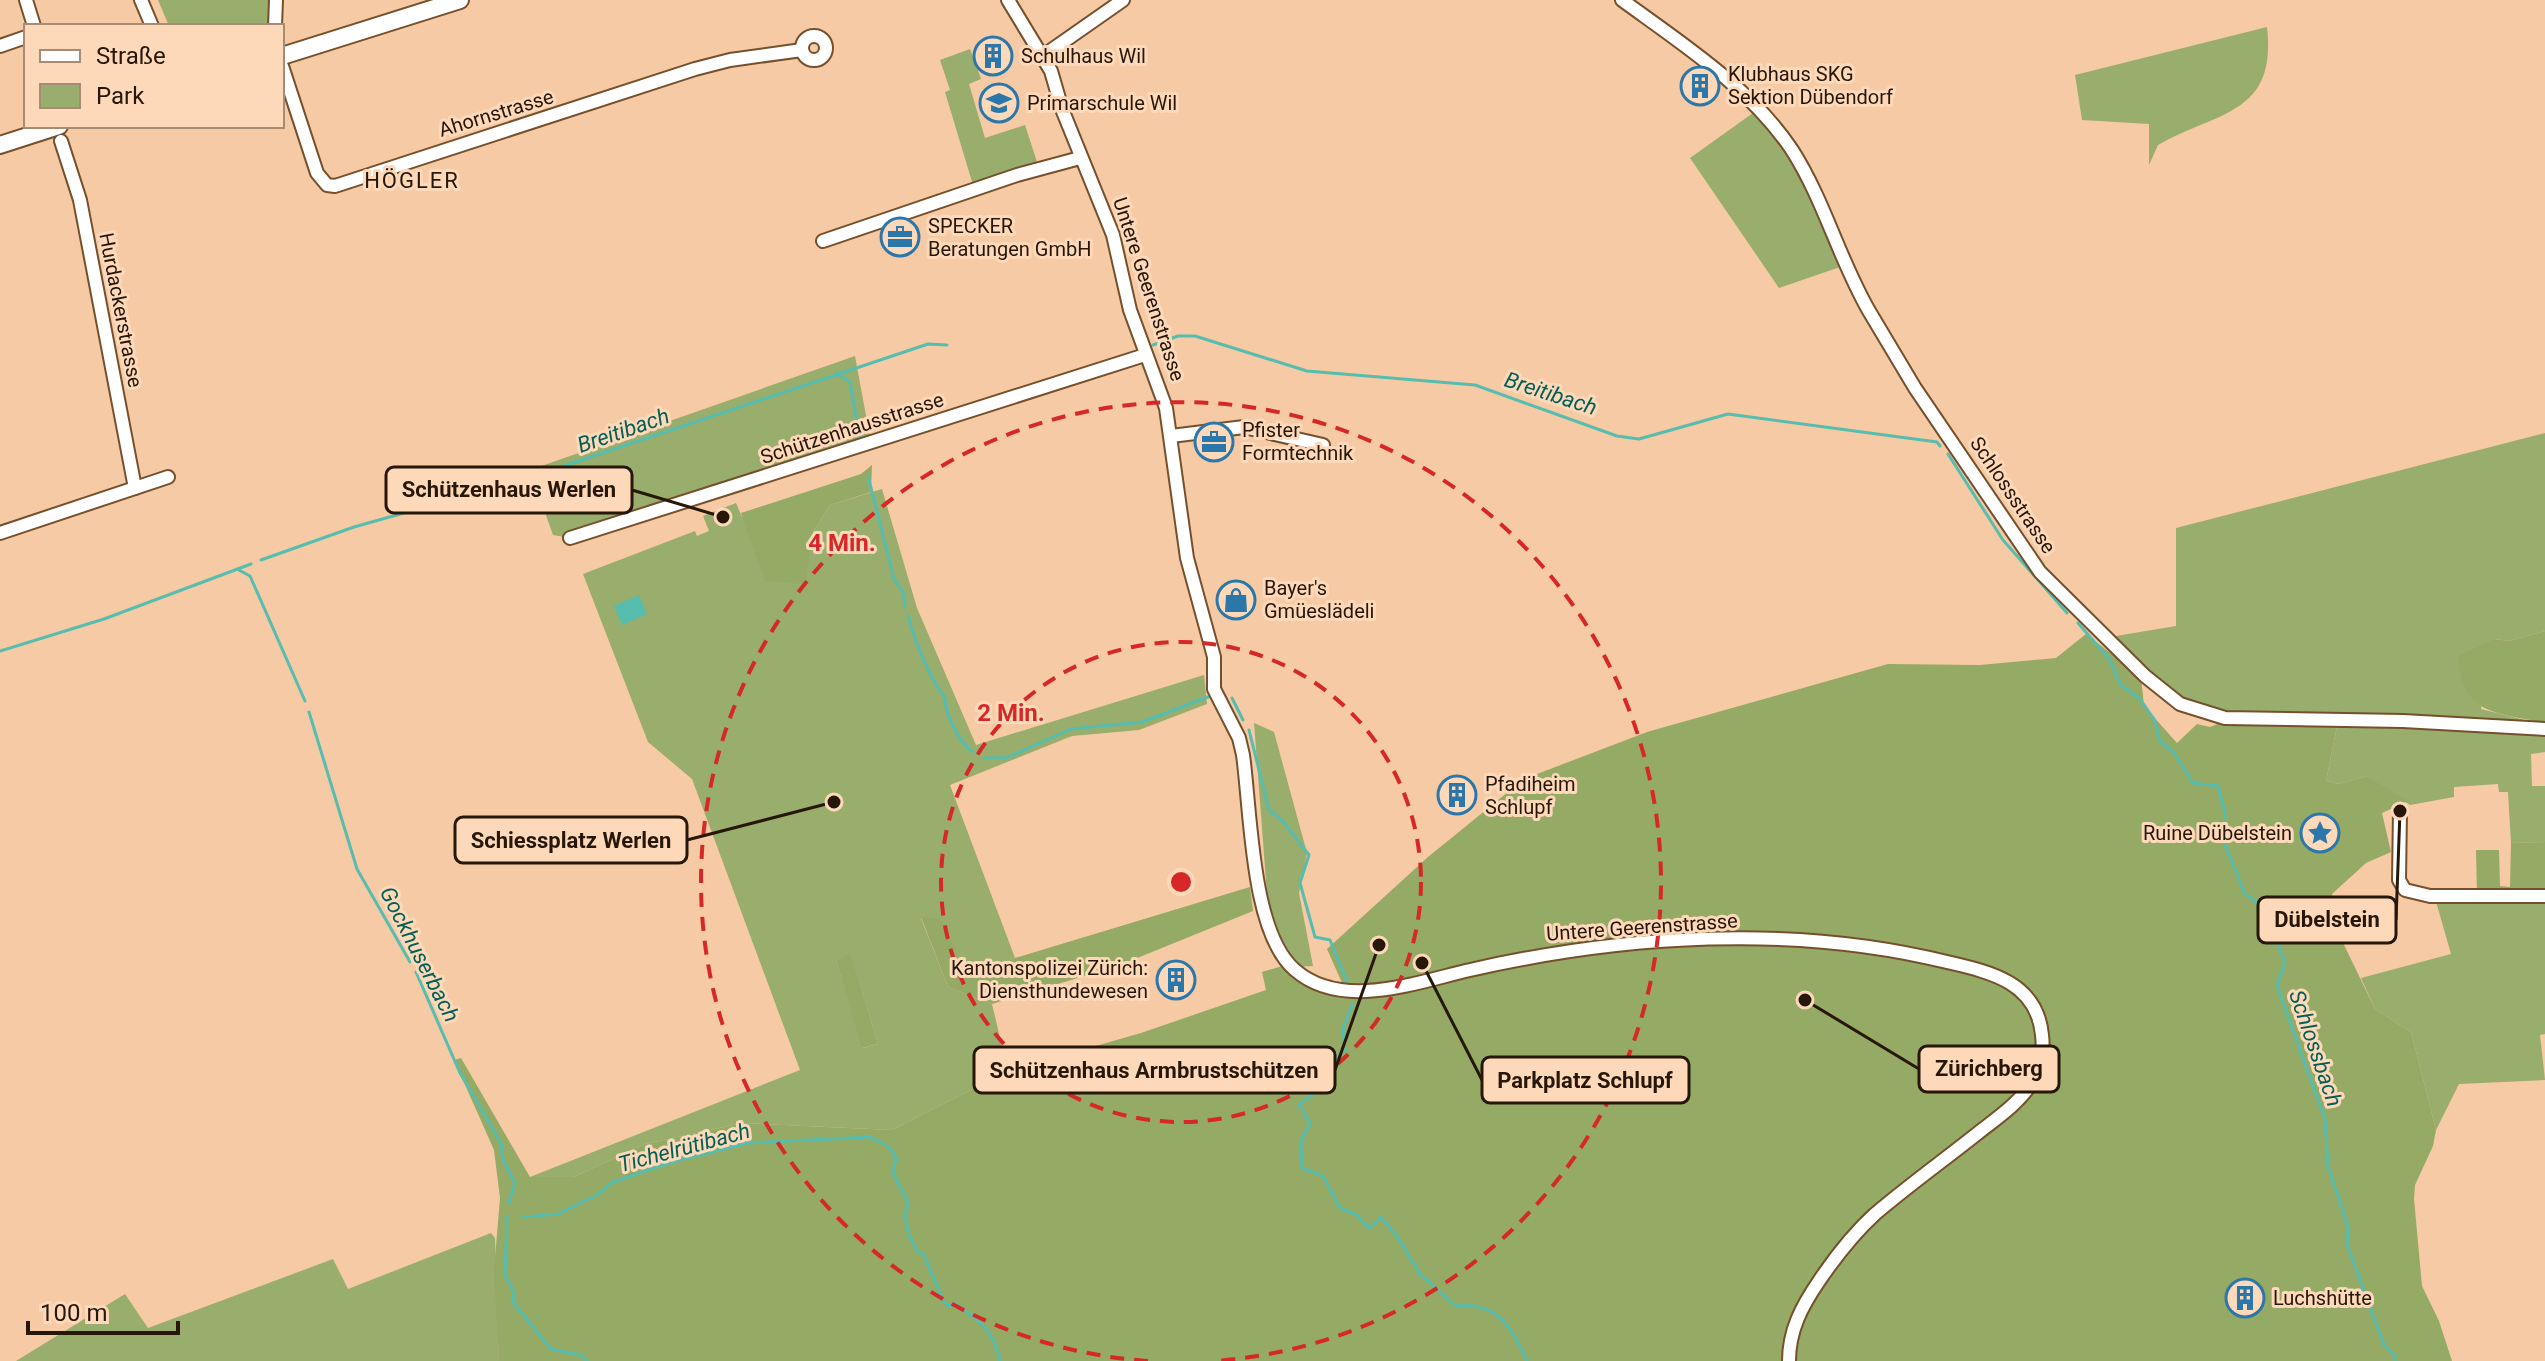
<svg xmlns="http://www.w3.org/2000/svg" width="2545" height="1361" viewBox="0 0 2545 1361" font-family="Roboto,sans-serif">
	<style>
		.green { fill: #99ad6d; fill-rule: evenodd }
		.forest { fill: #95aa64 }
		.water { fill: #57bdae }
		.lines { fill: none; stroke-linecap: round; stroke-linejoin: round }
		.stream { stroke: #57bdae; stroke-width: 3 }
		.minor-casing { stroke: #75502c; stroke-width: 16 }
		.major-casing { stroke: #75502c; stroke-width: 20 }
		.minor { stroke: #fff; stroke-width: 12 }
		.major { stroke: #fff; stroke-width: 16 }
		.ring { fill: none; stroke: #d62828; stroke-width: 4; stroke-dasharray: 14 10 }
		.labels { text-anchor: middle; stroke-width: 6; stroke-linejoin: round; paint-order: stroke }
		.poi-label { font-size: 20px; fill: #271709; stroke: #fdd9ba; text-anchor: start }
		.street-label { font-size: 20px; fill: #271709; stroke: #fdd9ba }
		.neighbourhood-label { font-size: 22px; letter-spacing: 2px; fill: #271709; stroke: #fdd9ba }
		.water-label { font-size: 22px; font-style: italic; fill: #045f55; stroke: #fdd9ba }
		.centre { fill: #d62828; stroke: #fdd9ba; stroke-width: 4 }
		.ring-label { font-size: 24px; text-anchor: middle; font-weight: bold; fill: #d62828; stroke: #fdd9ba; stroke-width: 6; stroke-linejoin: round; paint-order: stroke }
		.leader { fill: none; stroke: #271709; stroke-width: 3 }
		.callout-dot { fill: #271709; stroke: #fdd9ba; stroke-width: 3 }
		.callout { fill: #fdd9ba; stroke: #271709; stroke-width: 3 }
		.callout-label { font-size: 22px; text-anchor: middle; font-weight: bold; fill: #271709 }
	</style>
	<rect width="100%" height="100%" fill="#f6caa4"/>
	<!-- green -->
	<g class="green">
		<path d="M158,0h113l-1,26h-101z"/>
		<path d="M2267,27c10,88 -49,84 -109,118l-9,20v-41l-67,-4 -7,-45z"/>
		<path d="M970,49l11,30 -12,5 16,54 40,-13 13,40 -65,20 -28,-93 5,-2 -10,-30z"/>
		<path d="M1753,113c43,45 63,98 87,154l-61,21 -89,-130z"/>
		<path d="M855,356l16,87 -301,95 -17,-3 -23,-65z"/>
		<path d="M2545,433v198l-36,10 -14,-2 -14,70 64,16 -333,-14 -46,-19 -56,-55 66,-11v-98z"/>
		<path d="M882,489l35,119 59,137 228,-70 3,29 -68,26 -67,6 -122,49 65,173 -50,19 -24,-57 -20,-2 27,69 44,17 16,67 -116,59 -149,-7 -98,21 -71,33h-44l270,-107 -108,-291 -44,-37 -65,-168 112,-43 2,5 12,-5 -6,-15 33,-13 6,14 71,15 17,-27zM851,955l27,89 -15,4 -27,-88z"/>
		<path d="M1254,723l20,9 33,121 -8,40 14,73 -16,1 -18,-24 -12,-49z"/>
		<path d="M2337,726l122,1 86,9v16l-14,2 1,32h13v56l-34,1 -3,-51h-9l-1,-8 -44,3v10l-44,8 -44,-29 -27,8 -13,-3z"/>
		<path d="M2545,896v138l-5,1 5,45 -86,4 -23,46 -25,-98 -36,-23 -14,-31 90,-24 -16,-56z"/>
		<path d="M491,1233l4,5 4,123h-483l109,-67 23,34 185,-69 15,30z"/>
	</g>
	<!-- forest -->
	<g class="forest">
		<path d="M872,465l-1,27 -41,13 -17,27 -8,52 -40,-3 -24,-68 120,-39z"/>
		<path d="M2545,631v92c-49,-11 -83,-7 -87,-67l37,-17 14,2z"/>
		<path d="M2086,634l55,43 3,29 33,37 20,-19 13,3 10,-4 117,3 -11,55 13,3 27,-8 42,25 -26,12 9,39 -25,11 -34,31v26l43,89 36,23 25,98 -3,16 -18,39 -1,14 8,87 17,35 13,40h-1953l-5,-91 6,-72 -6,-48 -40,-90 7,-2 69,119h44l71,-33 98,-21 149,7 116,-59 133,-38 125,-43 -4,-18 27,-8 36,17 18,4 -16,-36 101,-92 96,-78 123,-47 241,-68 92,1 76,-7z"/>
		<path d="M2545,842v53l-68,-1 -1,-44h23l1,36 10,1 1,-44z"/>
		<path d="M1250,887l3,24 -133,54 -128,39 -44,-17 -27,-70 20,2 25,58 49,-19z"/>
		<path d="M851,954l27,90 -16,4 -26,-88z"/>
	</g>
	<!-- water -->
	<path class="water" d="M639,595l8,19 -25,11 -8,-19z"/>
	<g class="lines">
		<!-- stream -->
		<g class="stream">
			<path d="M1153,345l25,-9h17l112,35 168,14 142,51 22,3 89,-25 209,28 3,4"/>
			<path d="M836,373l14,9 10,58"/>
			<path d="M1948,454l55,86 64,73"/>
			<path d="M868,476l26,103 9,13 2,15"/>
			<path d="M261,560l93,-33 171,-48 403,-135 19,1"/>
			<path d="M237,569l13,7 55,125"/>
			<path d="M908,616c8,28 20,59 37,82 -1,14 15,46 28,54"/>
			<path d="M2078,623l32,37 10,24 20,15 14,20 6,22 14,12 19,30 25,3 7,26 -2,28 22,54 18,13 22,55 -8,24 48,133 3,47 20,60 -1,18 37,101 11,10v6"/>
			<path d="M0,651l104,-32 147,-55"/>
			<path d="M1232,698l11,22"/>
			<path d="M309,712l48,157 53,93"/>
			<path d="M1249,730l20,80 13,10 27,35 -9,28 15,54 15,3 19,47"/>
			<path d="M984,758h22l65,-29 71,-7 66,-25"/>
			<path d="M416,972l44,101 41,70 2,17 12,23 -6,20"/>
			<path d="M1353,1003l-10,25 2,22 -10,9 -16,-3 -7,39 -13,10 11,18 -9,18 1,27 21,8 17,32 17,7 12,13 12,-11 18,22 21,35 36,32c42,-5 55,21 71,55"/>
			<path d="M507,1216l-2,59 9,17 -1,10 38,47 30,6 6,6"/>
			<path d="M523,1217l35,-3 39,-19 16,-13 59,-20 76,-19 122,-6 18,9 8,11 -3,16 15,30 -3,13 4,19 9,17 5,1 21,49 5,4 7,-2c24,17 39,28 44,57"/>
		</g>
		<defs>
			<g id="minor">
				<path d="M26,0l8,26"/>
				<path d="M141,0l11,26"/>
				<path d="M1008,0l43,71 11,38 51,126 17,75 36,98 21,150 27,99v32l25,49 4,17c8,57 8,178 52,215 47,41 122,12 175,0 154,-35 323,-46 477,-8 43,10 90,20 95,73 2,16 -2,34 -11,49 -13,20 -34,34 -53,49 -34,27 -70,53 -103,81 -22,20 -39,42 -56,67 -17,25 -30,49 -30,80"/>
				<path d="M1622,0c59,43 129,88 170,150 32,50 47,109 77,161l46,77 125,184 105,104 35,28 45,14 178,3 142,8"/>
				<path d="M275,26l1,-26"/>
				<circle cx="814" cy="48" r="12"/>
				<path d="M0,46l26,-9"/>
				<path d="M1043,56l80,-56"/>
				<path d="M282,66l35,107 10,12 8,1 360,-117 35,-9 72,-10"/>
				<path d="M61,141l19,59 55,288"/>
				<path d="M823,241l194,-66 63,-17"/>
				<path d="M1171,436l73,-9 79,18"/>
				<path d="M0,533l168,-56"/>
				<path d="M570,538l575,-183"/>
				<path d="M2400,811l-1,69 6,10 25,6h115"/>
			</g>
			<g id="major">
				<path d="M282,56l178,-56"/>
				<path d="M0,145l59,-19"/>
			</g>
		</defs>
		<!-- minor casing -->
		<use href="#minor" class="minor-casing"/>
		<!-- major casing -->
		<use href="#major" class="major-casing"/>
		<!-- minor -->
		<use href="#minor" class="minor"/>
		<!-- major -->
		<use href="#major" class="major"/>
	</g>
	<!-- distance rings -->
	<g class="ring">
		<circle cx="1181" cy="882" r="240"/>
		<path d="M1148 1361A480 480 0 1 1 1214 1361"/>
	</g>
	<!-- icons -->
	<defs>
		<symbol id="building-ring" viewBox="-11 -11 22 22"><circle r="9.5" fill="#fdd9ba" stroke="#2c77aa" stroke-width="1.5"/><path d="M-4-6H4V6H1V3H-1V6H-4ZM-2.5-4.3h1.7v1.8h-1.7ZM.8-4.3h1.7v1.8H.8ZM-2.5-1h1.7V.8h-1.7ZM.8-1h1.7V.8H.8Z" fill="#2c77aa"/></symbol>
		<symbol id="school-ring" viewBox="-11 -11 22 22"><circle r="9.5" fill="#fdd9ba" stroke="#2c77aa" stroke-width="1.5"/><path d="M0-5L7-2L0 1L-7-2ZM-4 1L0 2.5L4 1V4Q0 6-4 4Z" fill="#2c77aa"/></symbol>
		<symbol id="office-ring" viewBox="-11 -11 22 22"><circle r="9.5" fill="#fdd9ba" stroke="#2c77aa" stroke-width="1.5"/><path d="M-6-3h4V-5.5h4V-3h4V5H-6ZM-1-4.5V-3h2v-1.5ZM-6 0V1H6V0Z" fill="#2c77aa"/></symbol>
		<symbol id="shop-ring" viewBox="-11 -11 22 22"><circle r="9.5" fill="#fdd9ba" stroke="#2c77aa" stroke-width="1.5"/><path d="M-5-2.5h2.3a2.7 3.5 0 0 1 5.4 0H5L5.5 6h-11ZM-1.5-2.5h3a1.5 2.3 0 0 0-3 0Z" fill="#2c77aa"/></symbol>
		<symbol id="sight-ring" viewBox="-11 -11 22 22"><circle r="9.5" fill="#fdd9ba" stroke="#2c77aa" stroke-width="1.5"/><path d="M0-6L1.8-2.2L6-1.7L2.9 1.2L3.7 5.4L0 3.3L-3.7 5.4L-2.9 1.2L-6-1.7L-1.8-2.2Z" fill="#2c77aa"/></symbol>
	</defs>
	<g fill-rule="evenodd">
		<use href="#building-ring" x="971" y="34" width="44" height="44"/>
		<use href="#building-ring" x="1678" y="64" width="44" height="44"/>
		<use href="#school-ring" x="977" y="81" width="44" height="44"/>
		<use href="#office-ring" x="878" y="215" width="44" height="44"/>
		<use href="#office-ring" x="1192" y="420" width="44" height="44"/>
		<use href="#shop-ring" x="1214" y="578" width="44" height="44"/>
		<use href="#building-ring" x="1435" y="773" width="44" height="44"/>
		<use href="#sight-ring" x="2298" y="811" width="44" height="44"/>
		<use href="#building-ring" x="1154" y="958" width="44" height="44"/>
		<use href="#building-ring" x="2223" y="1276" width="44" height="44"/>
	</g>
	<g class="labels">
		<!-- poi labels -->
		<g class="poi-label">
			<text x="1021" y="63">Schulhaus Wil</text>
			<text x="1728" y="81">Klubhaus SKG<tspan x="1728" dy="23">Sektion Dübendorf</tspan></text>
			<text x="1027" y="110">Primarschule Wil</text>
			<text x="928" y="233">SPECKER<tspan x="928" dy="23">Beratungen GmbH</tspan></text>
			<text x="1242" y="437">Pfister<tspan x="1242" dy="23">Formtechnik</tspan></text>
			<text x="1264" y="595">Bayer's<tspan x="1264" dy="23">Gmüeslädeli</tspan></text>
			<text x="1485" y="791">Pfadiheim<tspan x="1485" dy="23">Schlupf</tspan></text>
			<text x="2292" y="840" text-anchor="end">Ruine Dübelstein</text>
			<text x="1148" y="975" text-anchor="end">Kantonspolizei Zürich:<tspan x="1148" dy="23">Diensthundewesen</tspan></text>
			<text x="2273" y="1305">Luchshütte</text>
		</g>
		<!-- street labels -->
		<g class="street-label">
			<text transform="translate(496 113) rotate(-17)" y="7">Ahornstrasse</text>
			<text transform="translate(1149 289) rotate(72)" y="7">Untere Geerenstrasse</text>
			<text transform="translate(121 310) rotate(79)" y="7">Hurdackerstrasse</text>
			<text transform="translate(852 428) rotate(-18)" y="7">Schützenhausstrasse</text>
			<text transform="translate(2013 495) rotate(56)" y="7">Schlossstrasse</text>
			<text transform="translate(1642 927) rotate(-4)" y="7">Untere Geerenstrasse</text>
		</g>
		<!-- neighbourhood labels -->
		<g class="neighbourhood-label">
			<text x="412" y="188">HÖGLER</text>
		</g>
		<!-- water labels -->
		<g class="water-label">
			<text transform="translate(1551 393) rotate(18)" y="8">Breitibach</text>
			<text transform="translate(623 430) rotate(-19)" y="8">Breitibach</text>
			<text transform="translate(420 954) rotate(63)" y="8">Gockhuserbach</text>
			<text transform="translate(2316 1048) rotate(71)" y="8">Schlossbach</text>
			<text transform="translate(684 1147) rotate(-15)" y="8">Tichelrütibach</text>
		</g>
	</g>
	<circle cx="1181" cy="882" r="12" class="centre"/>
	<g class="ring-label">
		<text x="842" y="551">4 Min.</text>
		<text x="1011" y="721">2 Min.</text>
	</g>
	<!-- callouts -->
	<path class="leader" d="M723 517L632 490M834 802L687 840M2400 811L2396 920M1805 1000L1919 1069M1379 945L1335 1070M1422 963L1482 1080"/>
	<g class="callout-dot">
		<circle cx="723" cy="517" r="8"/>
		<circle cx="834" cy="802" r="8"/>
		<circle cx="2400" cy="811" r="8"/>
		<circle cx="1805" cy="1000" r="8"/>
		<circle cx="1379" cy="945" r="8"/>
		<circle cx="1422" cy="963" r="8"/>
	</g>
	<g class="callout">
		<rect x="386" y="467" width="246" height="46" rx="8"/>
		<rect x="455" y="817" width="232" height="46" rx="8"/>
		<rect x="2258" y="897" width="138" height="46" rx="8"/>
		<rect x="1919" y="1046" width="140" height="46" rx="8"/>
		<rect x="974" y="1047" width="361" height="46" rx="8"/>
		<rect x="1482" y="1057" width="207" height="46" rx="8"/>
	</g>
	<g class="callout-label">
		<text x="509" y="497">Schützenhaus Werlen</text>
		<text x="571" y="848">Schiessplatz Werlen</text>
		<text x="2327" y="927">Dübelstein</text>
		<text x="1989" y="1076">Zürichberg</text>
		<text x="1154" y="1078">Schützenhaus Armbrustschützen</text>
		<text x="1585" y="1088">Parkplatz Schlupf</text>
	</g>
	<!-- legend -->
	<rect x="24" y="24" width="260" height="104" fill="#fdd9ba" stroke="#a78b73" stroke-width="2"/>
	<rect x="40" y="50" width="40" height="12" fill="#ffffff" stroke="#a78b73" stroke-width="2"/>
	<text x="96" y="64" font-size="24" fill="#271709">Straße</text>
	<rect x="40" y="84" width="40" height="24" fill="#99ad6d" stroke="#a78b73" stroke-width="2"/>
	<text x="96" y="104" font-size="24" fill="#271709">Park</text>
	<!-- scale -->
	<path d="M28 1321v12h150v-12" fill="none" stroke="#271709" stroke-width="4"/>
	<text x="40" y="1321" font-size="24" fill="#271709" stroke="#fdd9ba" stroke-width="6" paint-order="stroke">100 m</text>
</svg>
